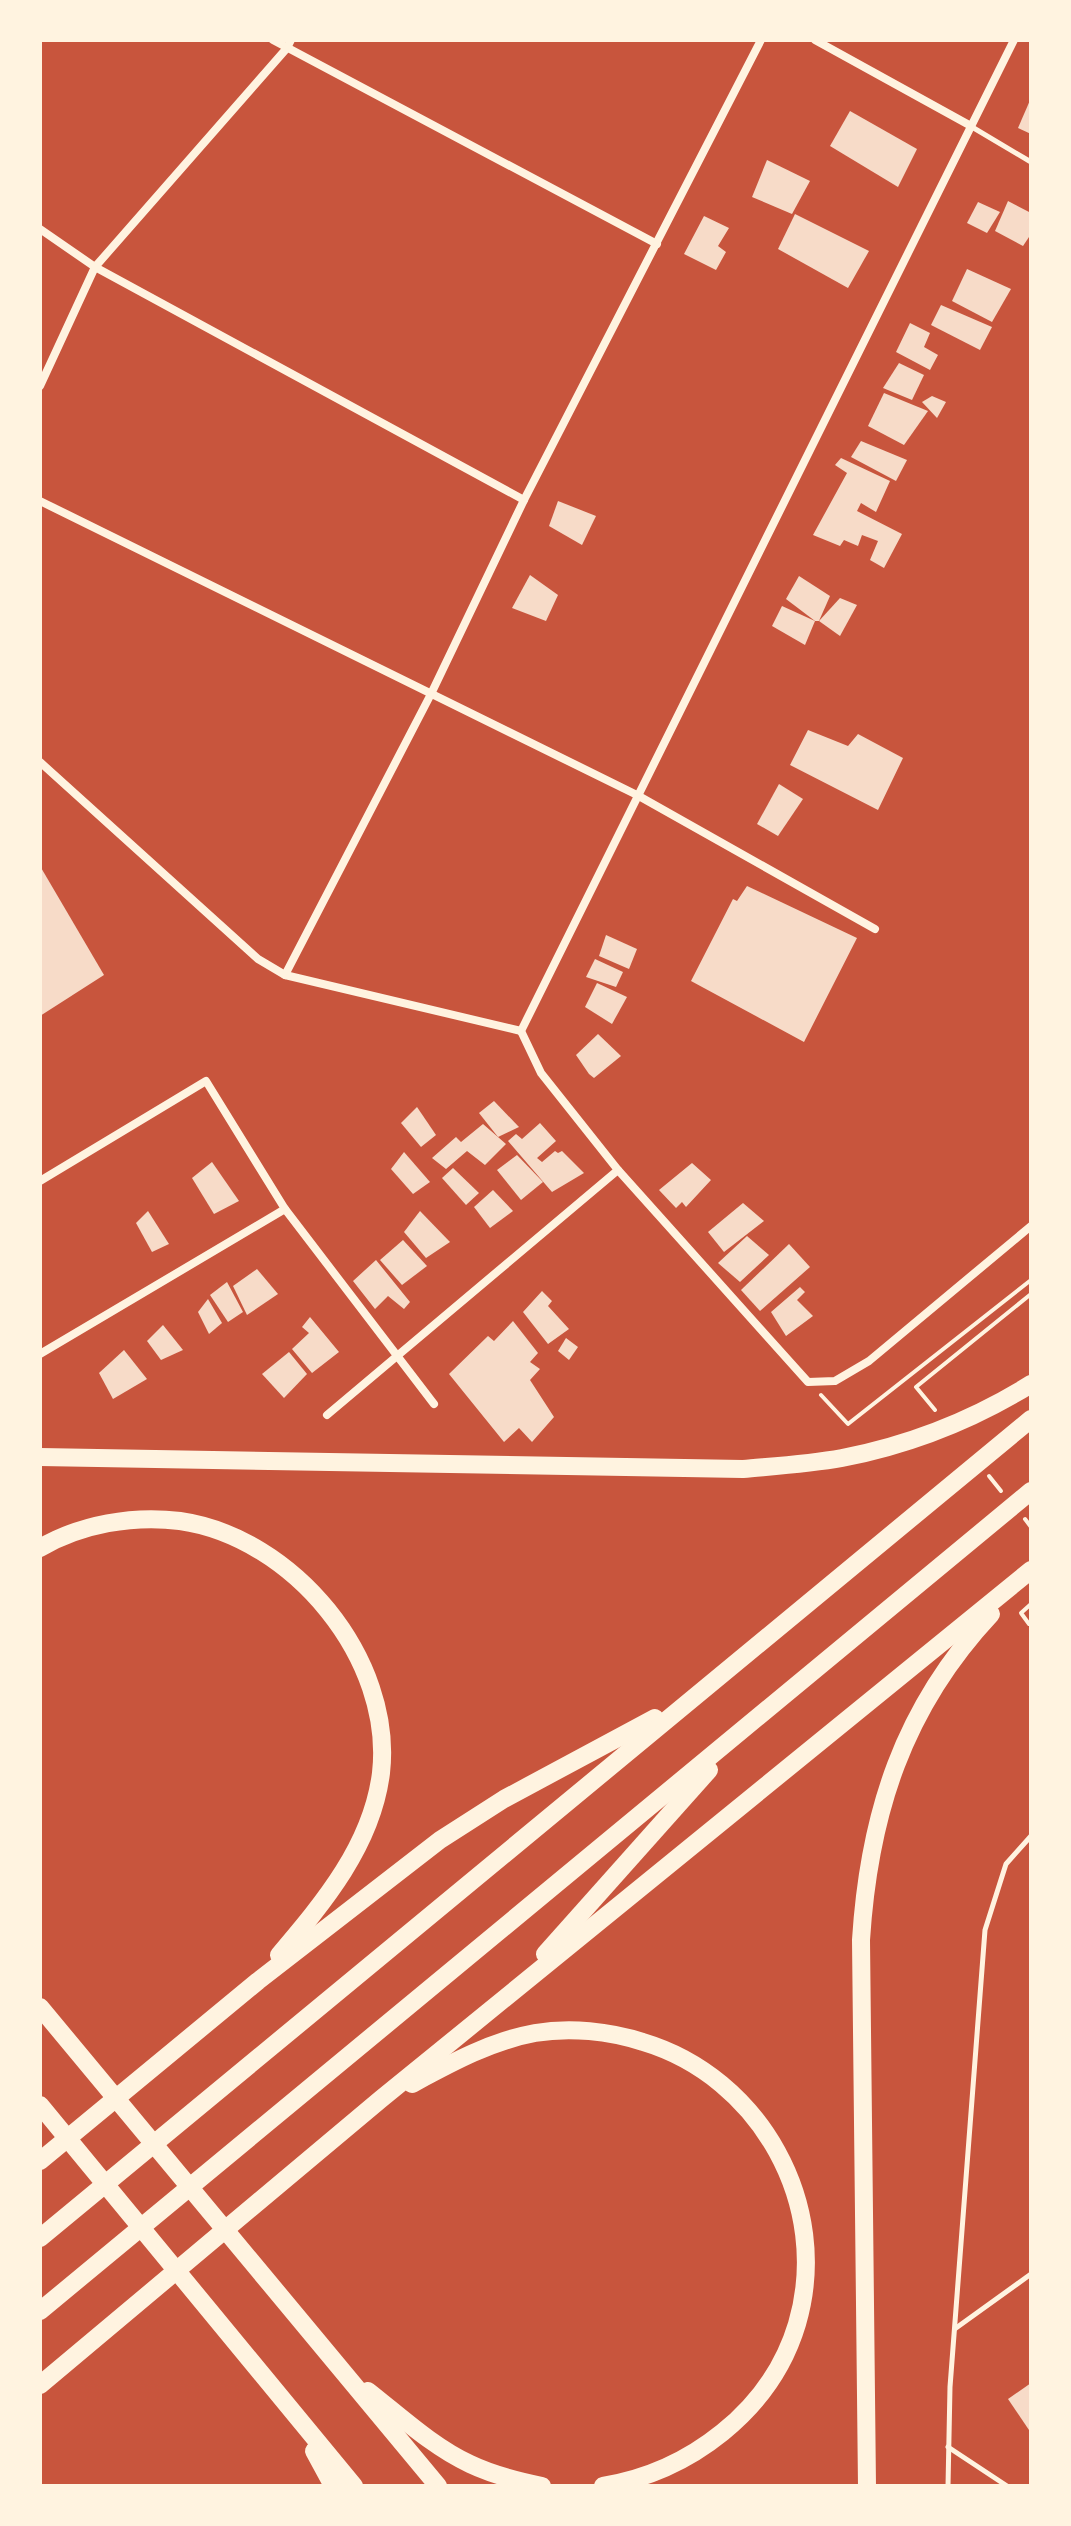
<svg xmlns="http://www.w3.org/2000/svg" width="1071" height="2526" viewBox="0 0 1071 2526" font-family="Montserrat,sans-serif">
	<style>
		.building { fill: #f7dbc8 }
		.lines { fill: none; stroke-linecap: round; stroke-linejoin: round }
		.path { stroke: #fff3e0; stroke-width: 4 }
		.service { stroke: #fff3e0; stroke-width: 5 }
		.minor { stroke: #fff3e0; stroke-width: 8 }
		.motorway { stroke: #fff3e0; stroke-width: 18 }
	</style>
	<rect width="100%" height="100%" fill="#c8553d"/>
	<!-- building -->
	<g class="building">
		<path d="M1031,98v36l-13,-6z"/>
		<path d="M850,111l67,38 -19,38 -68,-41z"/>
		<path d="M767,160l43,21 -18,33 -40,-17z"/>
		<path d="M1008,201l23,12v21l-8,12 -28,-15z"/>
		<path d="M978,202l22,10 -13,21 -20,-10z"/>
		<path d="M795,214l74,37 -21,37 -70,-39z"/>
		<path d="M704,216l25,12 -11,18 8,6 -10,18 -32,-16z"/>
		<path d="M967,269l44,20 -19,33 -40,-21z"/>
		<path d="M941,305l51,22 -12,23 -49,-25z"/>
		<path d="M910,323l20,10 -6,14 14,8 -8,15 -34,-18z"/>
		<path d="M899,363l25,12 -12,25 -29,-12z"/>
		<path d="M884,393l44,18 -24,34 -36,-19z"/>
		<path d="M932,396l14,6 -9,16 -15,-16z"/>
		<path d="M861,441l46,19 -11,21 -45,-24z"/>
		<path d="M841,458l49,23 -14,31 -15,-9 -4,8 45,23 -18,34 -14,-8 8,-19 -16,-6 -4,11 -14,-6 -4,6 -27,-11 34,-62 -12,-8z"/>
		<path d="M558,501l38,15 -14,29 -33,-19z"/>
		<path d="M530,575l28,20 -12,26 -34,-13z"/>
		<path d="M799,576l31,20 -11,25h-4l-29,-22z"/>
		<path d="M840,598l17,7 -17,31 -21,-15z"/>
		<path d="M782,606l33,15 -10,24 -33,-19z"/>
		<path d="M808,730l40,16 10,-12 45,24 -25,52 -88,-45z"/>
		<path d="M779,784l24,15 -25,37 -21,-12z"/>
		<path d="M40,866l64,109 -64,41z"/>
		<path d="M747,886l110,52 -53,104 -113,-61 42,-82 4,2z"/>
		<path d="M606,935l31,14 -8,20 -30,-13z"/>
		<path d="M595,959l28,13 -7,15 -30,-10z"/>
		<path d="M597,983l30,14 -15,27 -27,-17z"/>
		<path d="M598,1034l23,22 -27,22 -5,-4 -13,-19z"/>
		<path d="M494,1101l25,26 -21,10 -19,-24z"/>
		<path d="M417,1107l19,28 -15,12 -20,-24z"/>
		<path d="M540,1123l16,18 -19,17 5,4 13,-11 3,2 4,-2 22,22 -32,19 -44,-51 8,-7 6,5z"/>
		<path d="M483,1124l23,20 -21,21 -18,-14 -21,18 -14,-11 24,-21 5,5z"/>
		<path d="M404,1152l26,30 -17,12 -22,-25z"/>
		<path d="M517,1155l26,27 -22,18 -24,-30z"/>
		<path d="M212,1162l27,39 -25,13 -22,-36z"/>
		<path d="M692,1163l19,17 -25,27 -4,-5 -6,6 -17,-18z"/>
		<path d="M453,1168l26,25 -13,12 -24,-27z"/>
		<path d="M493,1190l20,21 -23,17 -16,-21z"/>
		<path d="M743,1203l21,18 -40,31 -16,-20z"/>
		<path d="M148,1211l21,33 -17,8 -16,-29z"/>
		<path d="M420,1211l30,31 -24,16 -22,-26z"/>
		<path d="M747,1236l22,19 -29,27 -22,-19z"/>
		<path d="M403,1240l24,26 -25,19 -22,-25z"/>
		<path d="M789,1244l21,23 -50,44 -19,-21z"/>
		<path d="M376,1260l34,42 -6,7 -16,-13 -13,13 -22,-28z"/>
		<path d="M257,1269l21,25 -31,21 -14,-29z"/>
		<path d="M227,1282l16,30 -15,10 -18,-27z"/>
		<path d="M800,1287l5,5 -8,8 16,16 -27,20 -15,-24z"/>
		<path d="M542,1291l10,10 -4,5 21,23 -21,15 -25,-32z"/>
		<path d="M208,1299l14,24 -13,11 -11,-22z"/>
		<path d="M310,1317l29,35 -27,21 -20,-24 17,-16 -7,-6z"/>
		<path d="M513,1321l25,32 -8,9 10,7 -10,11 24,37 -22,25 -13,-14 -15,14 -55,-68 39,-38 6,5z"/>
		<path d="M163,1325l20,25 -22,10 -14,-19z"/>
		<path d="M566,1338l12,9 -9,13 -11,-9z"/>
		<path d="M124,1350l23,29 -34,20 -14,-26z"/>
		<path d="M289,1352l18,22 -23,24 -22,-24z"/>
		<path d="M1031,2383v50l-23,-34z"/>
	</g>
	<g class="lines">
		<!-- path -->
		<g class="path">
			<path d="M821,1395l27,29 183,-144"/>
			<path d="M935,1410l-19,-23 115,-93"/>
			<path d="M989,1476l12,15"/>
			<path d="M1025,1519l6,8"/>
			<path d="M1031,1604l-10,9 8,11 2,-2"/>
		</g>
		<!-- service -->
		<g class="service">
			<path d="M972,127l59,35"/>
			<path d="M956,2328l75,-54"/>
			<path d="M948,2447l59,39"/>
			<path d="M948,2486l2,-99 35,-457 21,-66 25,-28"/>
		</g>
		<!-- minor -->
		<g class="minor">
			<path d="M273,40l384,204"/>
			<path d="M815,40l156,86"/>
			<path d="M40,229l55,38 429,233"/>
			<path d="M40,386l55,-119 192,-219 4,-8"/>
			<path d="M40,501l597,294 238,134"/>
			<path d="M40,762l218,197 27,16 236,56"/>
			<path d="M285,975l146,-281 93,-194 237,-460"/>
			<path d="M521,1031l493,-991"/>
			<path d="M521,1031l20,42 77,97 190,212 27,-1 34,-20 162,-135"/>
			<path d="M40,1181l166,-100 79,128 149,195"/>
			<path d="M40,1354l245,-145"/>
			<path d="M327,1415l291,-245"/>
		</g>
		<!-- motorway -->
		<g class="motorway">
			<path d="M40,1457l703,12c33,-3 66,-5 99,-11 67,-13 131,-38 189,-74"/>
			<path d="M40,1548c41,-24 93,-33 140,-27 113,16 214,138 201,252 -9,72 -57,129 -102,182"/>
			<path d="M545,1954l164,-184"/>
			<path d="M40,2007l398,479"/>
			<path d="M412,2084c39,-21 79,-43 123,-51 35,-6 74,-2 108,9 117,35 189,163 154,282 -26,87 -108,148 -194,162"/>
			<path d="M40,2105l314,381"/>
			<path d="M40,2161l218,-180 182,-141 64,-41 151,-81"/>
			<path d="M40,2238l991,-819"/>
			<path d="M40,2311l991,-820"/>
			<path d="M40,2385l341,-286 650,-529"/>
			<path d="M368,2391c32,25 65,56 102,73 23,11 47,17 72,22"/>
			<path d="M314,2451l19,35"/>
			<path d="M867,2486l-6,-546c8,-126 42,-232 130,-326"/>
		</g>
	</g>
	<!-- border -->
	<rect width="1071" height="2526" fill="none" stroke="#fff3e0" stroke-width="84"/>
</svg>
